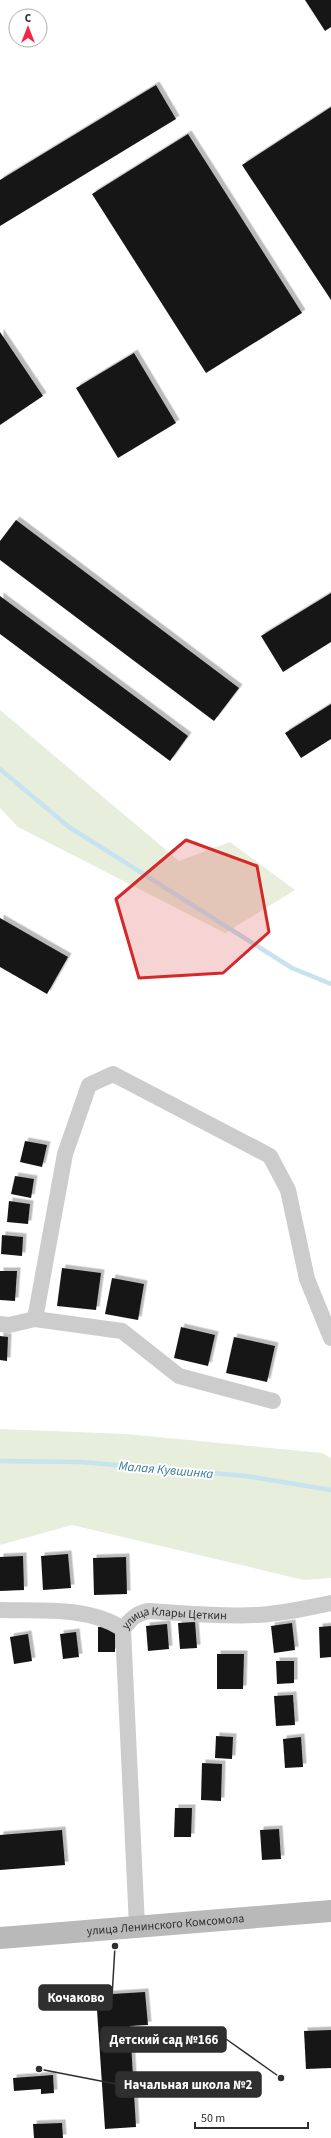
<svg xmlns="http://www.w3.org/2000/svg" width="331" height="2138" viewBox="0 0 331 2138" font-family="'Source Sans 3',sans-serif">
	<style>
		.green { fill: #e7eedc }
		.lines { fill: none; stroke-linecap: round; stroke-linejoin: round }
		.stream { stroke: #c7e3ef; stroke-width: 4.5 }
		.building { fill: #161616; filter: url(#shadow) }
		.minor { stroke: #ccc; stroke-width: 16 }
		.secondary { stroke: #b9b9b9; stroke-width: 22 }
		.marked { fill: #d62828; fill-opacity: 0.2; stroke: #d62828; stroke-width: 3; stroke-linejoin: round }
		.labels { text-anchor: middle; stroke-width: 4; stroke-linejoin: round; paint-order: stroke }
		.street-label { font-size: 12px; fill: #2f2f2f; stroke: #fff }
		.water-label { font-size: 13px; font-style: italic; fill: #377b98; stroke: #fff }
		.leader { fill: none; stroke: #2f2f2f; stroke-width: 1.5 }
		.callout-dot { fill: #2f2f2f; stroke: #fff; stroke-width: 1.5 }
		.callout { fill: #2f2f2f; stroke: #2f2f2f; stroke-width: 1.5 }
		.callout-label { font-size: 13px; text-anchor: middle; font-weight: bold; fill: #fff }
	</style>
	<defs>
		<filter id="shadow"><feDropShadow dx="3.5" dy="-3.5" stdDeviation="0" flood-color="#0004"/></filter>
	</defs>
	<rect width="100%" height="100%" fill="#fff"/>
	<!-- green -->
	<g class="green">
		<path d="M0,710l179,151 51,-19 65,48 -70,43 -207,-106 -18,-19z"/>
		<path d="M0,1429l126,5 196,19 9,5v120l-27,2 -232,-55 -72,20z"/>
	</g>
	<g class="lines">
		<!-- stream -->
		<g class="stream">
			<path d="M0,769l69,58 223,141 39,16"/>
			<path d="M0,1461l81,1 165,14 85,14"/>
		</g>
	</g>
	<!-- building -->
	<g class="building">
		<path d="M305,0h26v27l-6,4z"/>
		<path d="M156,85l20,34 -176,107v-46z"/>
		<path d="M331,107v193l-89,-135z"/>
		<path d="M188,134l114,179 -96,60 -114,-179z"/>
		<path d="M0,332l43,64 -43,29z"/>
		<path d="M134,353l42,70 -58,35 -42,-70z"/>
		<path d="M16,520l223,168 -25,33 -214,-161v-19z"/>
		<path d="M331,593v49l-48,30 -22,-36z"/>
		<path d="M0,596l188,140 -18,25 -170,-127z"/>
		<path d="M331,704v35l-30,19 -16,-25z"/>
		<path d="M0,918l68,39 -21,37 -47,-27z"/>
		<path d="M25,1141l22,4 -5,22 -22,-5z"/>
		<path d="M15,1176l19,3 -3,19 -20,-4z"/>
		<path d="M9,1201l21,3 -2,20 -21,-2z"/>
		<path d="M2,1235l21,2 -1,19 -21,-2z"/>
		<path d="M62,1268l39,5 -5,37 -39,-4z"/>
		<path d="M0,1271h17l-2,30 -15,-1z"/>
		<path d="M112,1278l32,6 -6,36 -33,-6z"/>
		<path d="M181,1327l34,8 -7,31 -34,-8z"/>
		<path d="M0,1336l8,1 -1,24 -7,-1z"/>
		<path d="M234,1337l41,9 -8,36 -41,-9z"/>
		<path d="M68,1554l3,34 -28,2 -2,-34z"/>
		<path d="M23,1556l1,34 -24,1v-34z"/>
		<path d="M126,1557l1,37 -33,1 -1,-37z"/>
		<path d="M195,1622l2,26 -17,1 -2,-26z"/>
		<path d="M292,1623l3,27 -21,3 -3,-27z"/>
		<path d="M167,1624l2,25 -21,2 -2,-25z"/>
		<path d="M331,1626v31l-11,1 -1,-31z"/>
		<rect x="98" y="1627" width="17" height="25"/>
		<path d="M76,1632l3,25 -16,2 -3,-25z"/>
		<path d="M28,1634l4,27 -18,3 -4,-27z"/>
		<path d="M217,1654h27l-1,35h-26z"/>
		<path d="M276,1661h18v22l-17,1z"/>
		<path d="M293,1695l2,30 -19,1 -2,-30z"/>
		<path d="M216,1736l17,1 -1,22 -17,-1z"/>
		<path d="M301,1737l2,30 -18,1 -2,-29z"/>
		<path d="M202,1763l20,1 -1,37 -20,-1z"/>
		<path d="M175,1808h17l-1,29h-17z"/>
		<path d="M279,1829l2,30 -19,1 -2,-30z"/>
		<path d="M62,1830l3,35 -65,5v-35z"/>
		<path d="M145,1992l3,33 -18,1 6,101 -31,2 -9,-134z"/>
		<path d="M331,2030v38l-25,1 -2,-38z"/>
		<path d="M53,2075l1,18 -13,1v-5l-27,2 -1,-13z"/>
		<path d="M62,2123l1,15h-29l-1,-14z"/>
	</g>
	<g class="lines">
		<!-- minor -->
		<g class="minor">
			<path d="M35,1319l30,-165 24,-69 24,-11 157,82 18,34 19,89 24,59"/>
			<path d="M0,1324l9,1 26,-6 87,12 57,45 94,25"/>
			<path d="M0,1610c39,1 89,-4 123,19"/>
			<path d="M123,1629l14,297"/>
			<path id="s1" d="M123,1629c8,-10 13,-16 26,-18 35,2 71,6 107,4 25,-1 50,-7 75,-12"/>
		</g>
		<!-- secondary -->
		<path class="secondary" id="s2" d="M0,1938l331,-27"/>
	</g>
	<!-- marked area -->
	<path class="marked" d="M186,840l71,26 12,66 -46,41 -84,5 -23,-79z"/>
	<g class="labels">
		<!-- street labels -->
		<g class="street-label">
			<text dy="4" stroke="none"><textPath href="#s1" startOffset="56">улица Клары Цеткин</textPath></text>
			<text dy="4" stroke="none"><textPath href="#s2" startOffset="166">улица Ленинского Комсомола</textPath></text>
		</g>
		<!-- water labels -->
		<g class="water-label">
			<text transform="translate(166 1469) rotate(5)" y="5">Малая Кувшинка</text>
		</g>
	</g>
	<!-- callouts -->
	<path class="leader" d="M115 1946L112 1997M281 2078L226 2039M39 2069L116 2084"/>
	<g class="callout-dot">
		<circle cx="115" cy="1946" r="4"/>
		<circle cx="281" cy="2078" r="4"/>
		<circle cx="39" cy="2069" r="4"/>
	</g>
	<g class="callout">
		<rect x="39" y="1985" width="73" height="25" rx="4"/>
		<rect x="101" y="2027" width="125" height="25" rx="4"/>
		<rect x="116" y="2072" width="145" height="25" rx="4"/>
	</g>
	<g class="callout-label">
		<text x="76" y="2002">Кочаково</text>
		<text x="164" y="2044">Детский сад №166</text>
		<text x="188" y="2089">Начальная школа №2</text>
	</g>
	<!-- north arrow -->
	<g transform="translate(28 28)"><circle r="19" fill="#ffffff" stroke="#acacac"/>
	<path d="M0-3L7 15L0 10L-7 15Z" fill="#f22646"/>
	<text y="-6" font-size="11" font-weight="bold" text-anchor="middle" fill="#2f2f2f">С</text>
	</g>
	<!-- scale -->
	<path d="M195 2122v6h113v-6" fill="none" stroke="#2f2f2f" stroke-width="2"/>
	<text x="201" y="2122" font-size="12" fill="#2f2f2f" stroke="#ffffff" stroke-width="3" paint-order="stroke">50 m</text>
</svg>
